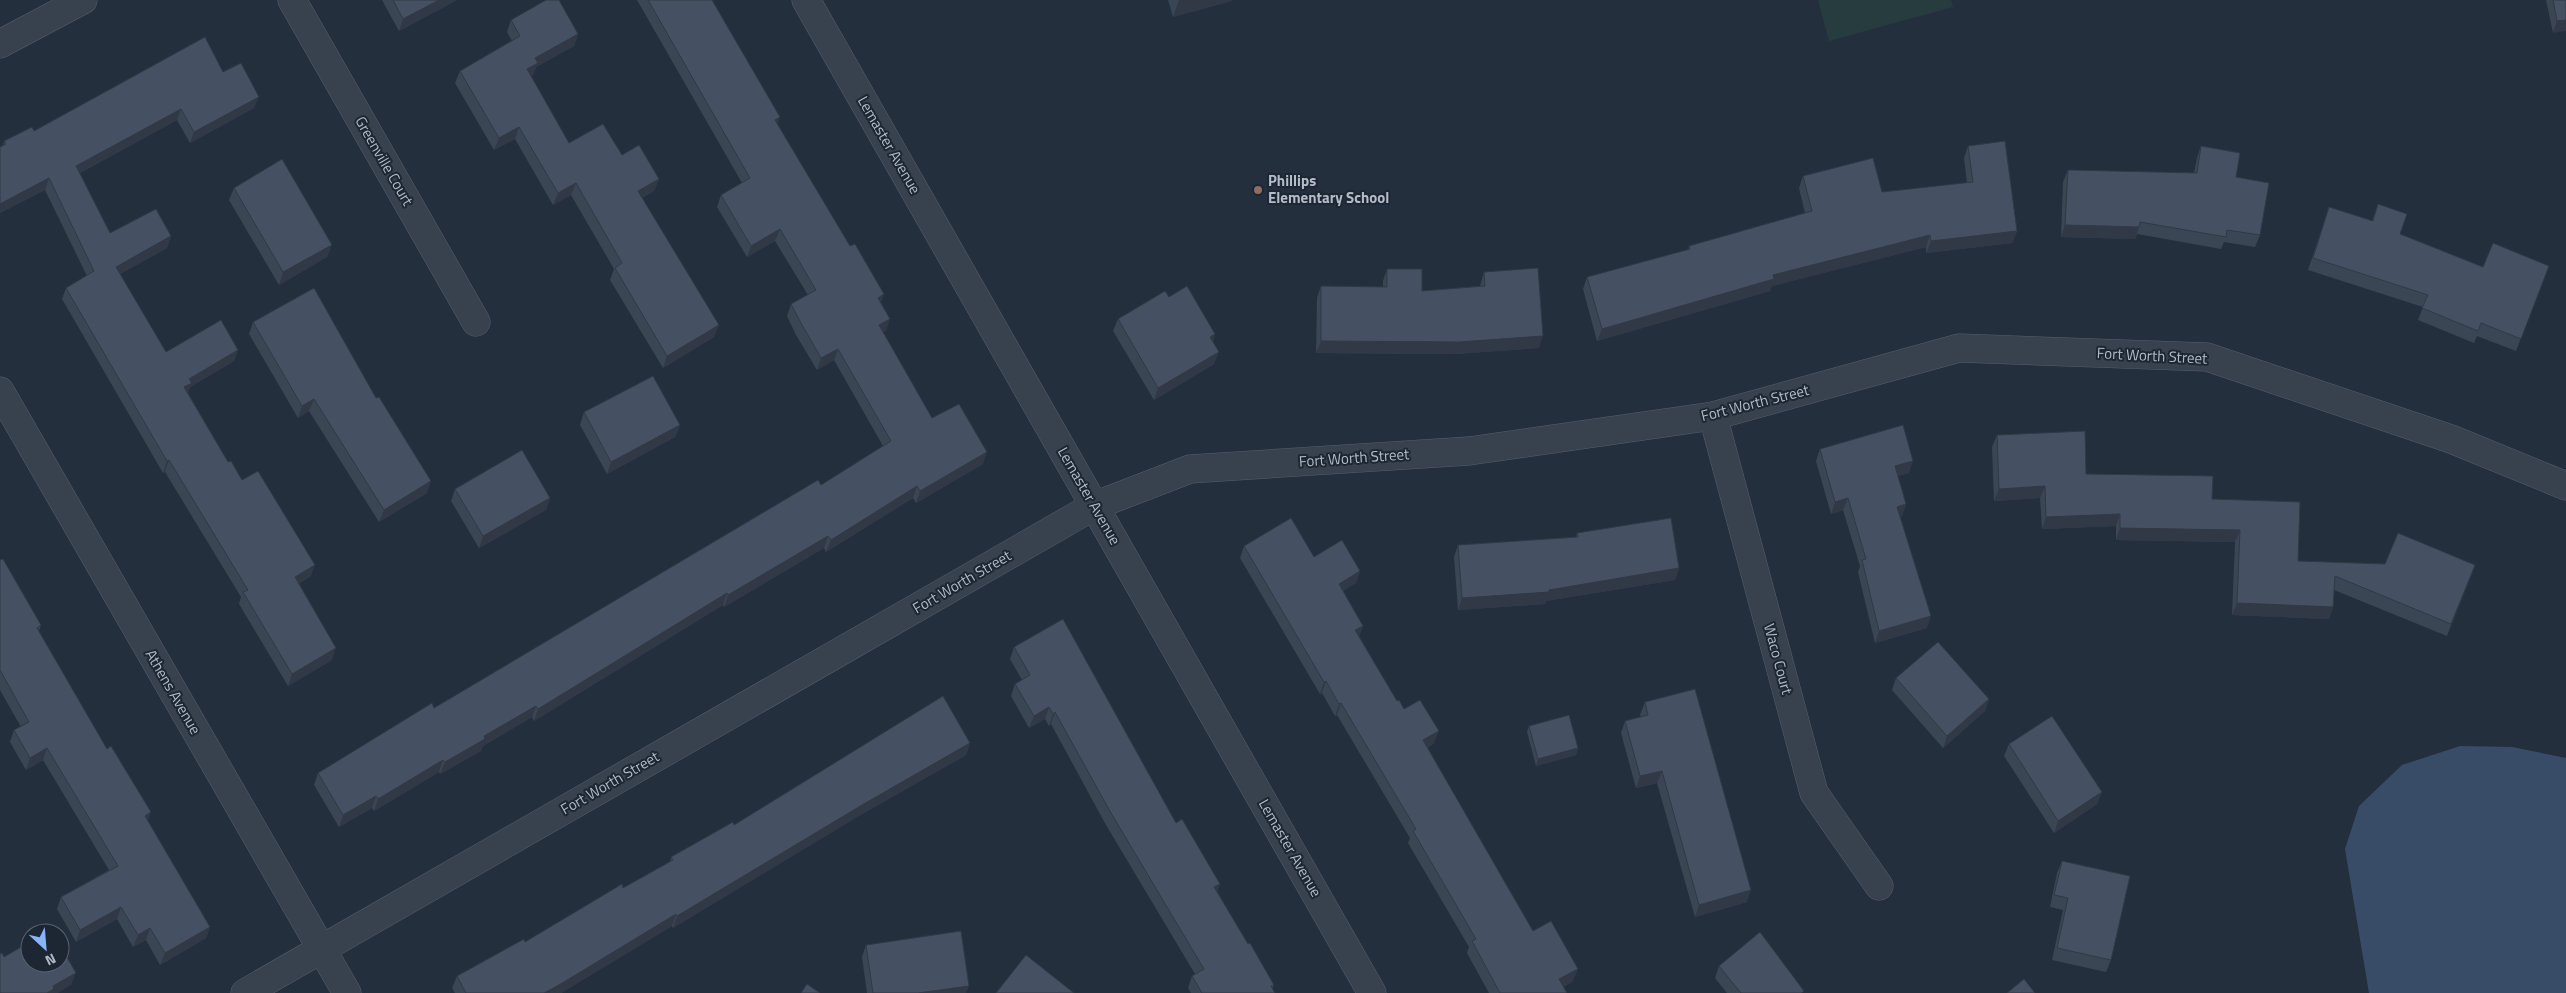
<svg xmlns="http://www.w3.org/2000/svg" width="2566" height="993" viewBox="0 0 2566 993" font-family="'Titillium Web',sans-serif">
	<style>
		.green { fill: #263c3f }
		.water { fill: #394c67 }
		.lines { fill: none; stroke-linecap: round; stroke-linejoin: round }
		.minor-casing { stroke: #565f6c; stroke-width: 29 }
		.minor { stroke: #38414e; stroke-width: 28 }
		.wall { fill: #3b4654 }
		.shaded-wall { fill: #303945 }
		.building { fill: #455162; stroke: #303945 }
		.education-dot { fill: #8d6e63; stroke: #1d2633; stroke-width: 2 }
		.labels { text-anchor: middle; stroke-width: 4; stroke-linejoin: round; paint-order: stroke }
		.street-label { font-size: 15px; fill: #b4bcc9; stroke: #1d2633 }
		.poi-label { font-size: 15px; font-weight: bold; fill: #b4bcc9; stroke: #1d2633; text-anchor: start }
	</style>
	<rect width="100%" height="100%" fill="#242f3e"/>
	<!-- green -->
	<path class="green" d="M1818,0h133l2,7 -124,34z"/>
	<!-- water -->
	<path class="water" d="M2460,746l52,1 54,11v235h-197l-24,-144 14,-43 43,-41z"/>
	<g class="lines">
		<defs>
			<g id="minor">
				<path d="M292,0l184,322"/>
				<path d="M806,0l566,993"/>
				<path d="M0,44l83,-44"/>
				<path d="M0,391l347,602"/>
				<path d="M1713,416l101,377 65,93"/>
				<path d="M245,993l849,-487 96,-37 279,-18 244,-35 246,-68 248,9 244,82 115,47"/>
			</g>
		</defs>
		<!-- minor casing -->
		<use href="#minor" class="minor-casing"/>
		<!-- minor -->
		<use href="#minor" class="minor"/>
	</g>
	<!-- wall -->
	<g class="wall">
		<path d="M382,0h75l-58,31z"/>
		<path d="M637,0h75l65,124 104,180 5,27 -3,1 49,86 51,46 -67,39 -3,-5 -87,54 -2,-4 -100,59 -1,-2 -189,116 -2,-4 -49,29 -2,5 -41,23 -1,-2 -65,39 -2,-3 -33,19 -25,-42 4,-12 116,-65 387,-223 62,-39 -49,-86 -17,10 -21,-35 -9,-19 4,-12 17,-9 -33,-54 -28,16 -30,-50 4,-12 21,-12z"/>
		<path d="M1168,0h64l-1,1 -58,16z"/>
		<path d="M2546,0h20l-13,33z"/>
		<path d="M511,20l67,14 -4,12 -38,21 -3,8 -2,1 38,67 53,12 37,24 -5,12 -12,7 72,139 -51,31 -53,-88 4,-11 -43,-74 -18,10 -38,-66 -21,11 -39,-67 5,-12 52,-30 -5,-9z"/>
		<path d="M223,72l31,36 -64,35 -13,-23 -97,53 30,60 61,3 -4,12 -47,26 46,78 72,-2 -4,11 -44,26 -2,6 40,69 83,114 -13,8 34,76 -44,26 -49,-82 2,-7 -76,-125 -2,1 -101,-174 4,-11 21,-12 -42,-86 -45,23v-66l3,-1 1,-5 30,-10z"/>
		<path d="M1968,146l49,85 -5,12 -86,10v-6l-154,39 -2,5 -173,50 -14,-52 4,-12 101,-27 1,-4 116,-33 -6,-25 4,-12 79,16 85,-9 -3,-25z"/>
		<path d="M2201,146l35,31 24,58 -5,12 -31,-5 -3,7 -84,-15 -2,5 -74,-2 2,-55 5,-12 126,3 3,-15z"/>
		<path d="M234,188l93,69 -48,28 -50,-85z"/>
		<path d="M2378,204l22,30 83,33 66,-1 -33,85 -39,-15 -3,7 -56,-23 5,-13 -115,-37 21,-63 43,14z"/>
		<path d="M1387,269l35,22 58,-5 4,-14 55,76 -84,6 -139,-1 1,-55 4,-12 62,1v-6z"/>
		<path d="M1169,297l46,37 -2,8 1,22 -60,36 -41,-69 5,-12z"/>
		<path d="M253,322l174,171 -48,29 -70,-111 -11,7 -49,-84z"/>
		<path d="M584,412l96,13 -5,12 -68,37 -27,-49z"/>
		<path d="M1997,435l89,39 126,25 86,62 87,3 90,1 -28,71 -113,-46 -1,17 -4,12 -97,-4 3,-73 -119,-2v-14l-74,3 -2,-31 -46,3 -2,-54z"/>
		<path d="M1820,449l89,24 -11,3 8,28 -4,12 -2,1 27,111 -52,15 -17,-71 2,-6 -17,-56 -12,4 -15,-53z"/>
		<path d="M455,489l95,9 -4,12 -67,38 -28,-47z"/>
		<path d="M1577,533l102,35 -4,12 -129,21 -1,3 -87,6 -4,-53 4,-12 118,-8z"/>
		<path d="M1244,546l70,11 46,14 -4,12 -13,8 20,35 -4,10 38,65 37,42 -7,5 106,183 40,50 -10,6 4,6h-78l-22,-40 2,-6 -61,-104 2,-5 -73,-123 -2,1 -13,-23 -2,1 -80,-136z"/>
		<path d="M0,560l41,65 -2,6 109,190 62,106 -4,11 -46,27 -14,-25 -13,7 -16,-28 -41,23 -19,-33 4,-12 48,-27 -66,-110 -17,10 -16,-28 4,-12 7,-3 -21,-37z"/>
		<path d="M1014,647l162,176 44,61 -3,7 31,53 26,41 -2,4 3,4h-84l-3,-5 4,-12 3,-2 -89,-149 -55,-101 -2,2 -4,-7 -16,9 -18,-32 4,-12 7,-4 -12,-21z"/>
		<path d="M1896,678l93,21 -4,12 -42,37 -51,-58z"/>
		<path d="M1645,702l102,200 -52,15 -38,-134 -21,5 -15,-55 4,-12 16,-4 -1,-2z"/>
		<path d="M1529,726l49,22 -2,7 -40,11 -9,-34z"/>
		<path d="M970,743l-4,12 -109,62 -184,111 -1,-2 -111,67h-106l-3,-5 5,-12 68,-34 145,-80 1,-5 63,-32z"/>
		<path d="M2009,744l93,48 -5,12 -43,29 -50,-77z"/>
		<path d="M2062,861l49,99 -5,12 -54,-12 11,-50 -13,-3 7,-34z"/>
		<path d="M866,945l100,48h-99l-5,-36z"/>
		<path d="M1719,966l84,27h-76l-12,-15z"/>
	</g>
	<!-- shaded-wall -->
	<g class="shaded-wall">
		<path d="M439,0h18l-58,31 4,-12z"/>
		<path d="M1179,0h53l-1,1 -58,16z"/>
		<path d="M2566,20v11l-13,2 4,-12z"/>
		<path d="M578,34l-4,12 -38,21 -3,8 -10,6 4,-12 8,-11z"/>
		<path d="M259,97l-5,11 -64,35 4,-11z"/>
		<path d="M181,109l-4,11 -105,57 4,-11z"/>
		<path d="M780,117l-4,12 -1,-9z"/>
		<path d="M519,127l-4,12 -21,11 5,-12z"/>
		<path d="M49,178l-4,12 -45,23v-9z"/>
		<path d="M659,179l-5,12 -21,12 5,-12z"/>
		<path d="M576,183l-5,12 -18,10 5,-12z"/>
		<path d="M2065,225l74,2 -4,12 -74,-2z"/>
		<path d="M780,229l-5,12 -28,16 4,-11z"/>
		<path d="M2017,231l-5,12 -86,10 5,-12z"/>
		<path d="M1930,235l-4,12 -154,39 -2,5 -173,50 5,-12 171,-54z"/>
		<path d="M171,236l-4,12 -55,30 4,-11z"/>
		<path d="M332,245l-5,12 -48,28 4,-13z"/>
		<path d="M884,294l-4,12 -2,-8z"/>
		<path d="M890,319l-4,12 -11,6 4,-12z"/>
		<path d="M719,325l-5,12 -51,31 4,-12z"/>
		<path d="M1215,334l-4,12 -1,-9z"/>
		<path d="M1543,336l-4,12 -84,6 -139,-1 5,-12z"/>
		<path d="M838,349l-4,11 -17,10 4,-12z"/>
		<path d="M238,350l-4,11 -44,26 -2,7 -4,-7 5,-8z"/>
		<path d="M1219,352l-5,12 -60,36 4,-12z"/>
		<path d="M314,399l-5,12 -11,7 4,-12z"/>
		<path d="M680,425l-5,12 -68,37 4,-12z"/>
		<path d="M987,452l-4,12 -67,39 4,-12z"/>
		<path d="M169,460l-4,12 -2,1 4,-12z"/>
		<path d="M1913,461l-4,12 -18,5 4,-12z"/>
		<path d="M431,481l-4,12 -48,29 5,-12z"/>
		<path d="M917,486l-4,12 -87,54 5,-12z"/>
		<path d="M2045,486l-5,12 -46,3 5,-12z"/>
		<path d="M550,498l-4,12 -67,38 4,-12z"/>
		<path d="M1848,498l-5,12 -12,4 4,-12z"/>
		<path d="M1906,504l-4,12 -9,3 4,-12z"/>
		<path d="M2120,514l-4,12 -74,3 4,-12z"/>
		<path d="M2120,528l120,2 -5,12 -119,-2z"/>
		<path d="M828,536l-4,12 -100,59 4,-12z"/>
		<path d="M315,565l-4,11 -21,12 5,-11z"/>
		<path d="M2475,565l-4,12 -24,59 4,-12z"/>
		<path d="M1679,568l-4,12 -129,21 -1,3 -87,6 4,-12 87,-8z"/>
		<path d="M1360,571l-4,12 -21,13 4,-12z"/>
		<path d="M727,593l-4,12 -189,116 4,-12z"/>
		<path d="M2237,603l96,4 -4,12 -97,-4z"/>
		<path d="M1931,616l-4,12 -52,15 4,-12z"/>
		<path d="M1363,626l-5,12 -3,-8z"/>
		<path d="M336,648l-4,12 -44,26 4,-12z"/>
		<path d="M1326,681l-4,12 -2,1 4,-12z"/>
		<path d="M1989,699l-4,12 -42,37 4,-12z"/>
		<path d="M1341,703l-4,12 -2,1 4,-12z"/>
		<path d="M536,706l-4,11 -49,29 -2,5 -41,23 5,-12 39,-26z"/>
		<path d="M1049,707l-4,12 -16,9 5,-12z"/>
		<path d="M1055,712l-4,12 -2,2 4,-12z"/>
		<path d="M1439,731l-5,12 -15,9 4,-12z"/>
		<path d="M970,743l-4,12 -109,62 -184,111 4,-12 185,-111z"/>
		<path d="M47,748l-4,12 -17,10 4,-12z"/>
		<path d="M1578,748l-2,7 -40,11 2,-7z"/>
		<path d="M443,760l-4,12 -65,39 4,-12z"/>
		<path d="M1662,771l-5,12 -21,5 4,-12z"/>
		<path d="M2102,792l-5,12 -43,29 4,-12z"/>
		<path d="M376,796l-4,12 -33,19 4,-12z"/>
		<path d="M151,812l-4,12 -2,-8z"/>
		<path d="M1220,884l-4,12 -2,-9z"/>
		<path d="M1751,890l-4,12 -52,15 4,-12z"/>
		<path d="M121,907l-4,12 -41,23 4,-12z"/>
		<path d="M676,914l-4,12 -111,67h-17z"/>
		<path d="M210,927l-4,11 -46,27 5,-12z"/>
		<path d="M150,928l-4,12 -13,7 5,-12z"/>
		<path d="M1578,969l-5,12 -18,10 4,-12z"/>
		<path d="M76,973l-5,12 -13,8h-11l6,-7z"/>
		<path d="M969,986l-3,7h-48z"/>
	</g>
	<!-- building -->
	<g class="building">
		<path d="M393,0h46l-36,19z"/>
		<path d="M546,0h13l19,34 -43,24 3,5 -11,6 42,74 34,-19 19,31 17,-10 20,34 -21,12 81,134 -52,31 -52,-88 7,-5 -46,-80 -18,10 -39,-66 -20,11 -39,-67 60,-35 -9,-16z"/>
		<path d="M648,0h64l68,117 -5,3 75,126 5,-2 29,50 -6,4 12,21 -11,6 53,93 27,-14 28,48 -67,39 -3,-5 -86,54 -3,-4 -100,59 -1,-2 -189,116 -2,-3 -52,30 1,3 -40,23 -2,-2 -65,39 -2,-3 -33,19 -25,-42 114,-70 2,5 384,-228 3,5 70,-44 -53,-92 -17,9 -20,-35 -10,-19 25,-14 -36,-61 -29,17 -30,-51 29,-17z"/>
		<path d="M2553,0h13v20l-9,1z"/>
		<path d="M205,37l18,35 18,-9 18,34 -65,35 -13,-23 -105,57 34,67 46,-24 15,27 -55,31 50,85 55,-32 17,30 -49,29 3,4 -8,4 44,75 3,-1 11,19 16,-9 57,94 -20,12 41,71 -44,26 -49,-82 5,-2 -79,-130 -2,1 -101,-173 28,-17 -45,-93 -49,26v-57l6,-3 -2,-3 28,-14 2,4z"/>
		<path d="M2005,141l12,90 -86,10 -1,-6 -157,40 1,4 -172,50 -15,-52 103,-28 -1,-3 123,-35 -9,-35 70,-18 9,34 91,-10 -5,-36z"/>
		<path d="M2201,146l39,7 -4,24 33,6 -9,52 -33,-5 -1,7 -86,-15 -1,5 -74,-2 3,-55 129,3z"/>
		<path d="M282,159l50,86 -49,27 -49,-84z"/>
		<path d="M2378,204l29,10 -7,20 83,33 10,-24 56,23 -28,73 -40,-16 -3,8 -56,-23 6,-13 -115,-37 16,-51 44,14z"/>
		<path d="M1538,268l5,68 -84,6 -138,-1v-55l66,1v-18h35v22l63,-5 -1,-14z"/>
		<path d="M1187,286l28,48 -5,3 9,15 -61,36 -40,-69 47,-28 4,6z"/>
		<path d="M314,288l62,110 3,-1 52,84 -47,29 -70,-111 -12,7 -49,-84z"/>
		<path d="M653,376l27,49 -69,37 -27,-50z"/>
		<path d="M1903,425l10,36 -18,5 11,38 -9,3 34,109 -52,15 -17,-71 4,-1 -18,-61 -13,4 -15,-53z"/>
		<path d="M2085,431l1,43 127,2 -1,23 88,3 -2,59 87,3 13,-31 77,32 -24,59 -116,-48 -2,31 -96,-4 3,-73 -120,-2v-14l-74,3 -1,-31 -46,3 -2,-54z"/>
		<path d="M522,450l28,48 -67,38 -28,-47z"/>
		<path d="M1291,518l23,39 28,-17 18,31 -21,13 24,42 -8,4 42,71 2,-1 5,9 16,-9 19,31 -16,9 110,191 18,-10 27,48 -19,10 8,14h-67l-28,-52 4,-2 -63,-108 3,-2 -75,-126 -2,1 -13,-23 -2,1 -80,-136z"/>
		<path d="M1671,518l8,50 -130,22v2l-87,6 -4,-53 120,-8 -1,-4z"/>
		<path d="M3,559l38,66 -4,3 70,121 4,-3 40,66 -6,4 65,111 -45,26 -15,-25 -12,7 -17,-28 -41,23 -19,-33 57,-31 -71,-118 -17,10 -16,-28 15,-8 -29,-52v-110z"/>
		<path d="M1063,619l113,204 6,-4 38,65 -6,3 34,57 2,-1 24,42 -3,1 4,7h-73l-10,-17 12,-7 -93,-156 -56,-101 -2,2 -4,-7 -15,9 -19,-32 15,-9 -16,-28z"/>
		<path d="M1938,642l51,57 -42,37 -51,-58z"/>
		<path d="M1695,689l56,201 -52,15 -37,-134 -22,5 -15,-55 23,-6 -3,-13z"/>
		<path d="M943,696l27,47 -108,62 -185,111 -1,-2 -117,71 -15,8h-78l-9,-17 67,-37 1,3 97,-58 1,4 50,-28 -2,-3 62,-35 1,3z"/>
		<path d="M1569,715l9,33 -40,11 -9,-33z"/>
		<path d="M2052,716l50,76 -44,29 -49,-77z"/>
		<path d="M2062,861l68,15 -19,84 -54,-12 11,-50 -14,-3z"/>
		<path d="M51,930l2,3h-7z"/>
		<path d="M961,931l8,55 -51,7h-45l-7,-48z"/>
		<path d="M1760,932l44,59 -3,2h-60l-22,-27z"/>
		<path d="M30,942v21h30v-18l16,28 -23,13 1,3 -7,4h-47v-39l2,-1 2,4z"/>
		<path d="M1026,955l48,38h-78z"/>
		<path d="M2024,979l11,14h-28z"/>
		<path d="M807,984l13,9h-19z"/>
	</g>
	<!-- markers -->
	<circle class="education-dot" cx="1258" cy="190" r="5"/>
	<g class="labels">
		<!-- street labels -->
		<g class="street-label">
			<text transform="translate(889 145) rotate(60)" y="5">Lemaster Avenue</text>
			<text transform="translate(384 161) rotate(60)" y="5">Greenville Court</text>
			<text transform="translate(2152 356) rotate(3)" y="5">Fort Worth Street</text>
			<text transform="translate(1755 403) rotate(-14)" y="5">Fort Worth Street</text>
			<text transform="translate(1354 458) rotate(-4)" y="5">Fort Worth Street</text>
			<text transform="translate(1089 496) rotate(60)" y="5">Lemaster Avenue</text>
			<text transform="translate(962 582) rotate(-30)" y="5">Fort Worth Street</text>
			<text transform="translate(1778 659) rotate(75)" y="5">Waco Court</text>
			<text transform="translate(173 692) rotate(60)" y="5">Athens Avenue</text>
			<text transform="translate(610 783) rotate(-30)" y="5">Fort Worth Street</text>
			<text transform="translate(1290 848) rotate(60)" y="5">Lemaster Avenue</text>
		</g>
		<!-- poi labels -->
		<g class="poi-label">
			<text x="1268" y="186">Phillips<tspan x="1268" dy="17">Elementary School</tspan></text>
		</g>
	</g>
	<!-- north arrow -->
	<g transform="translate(45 948) rotate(154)"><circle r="24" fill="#1d2633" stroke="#59626f"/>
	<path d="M0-4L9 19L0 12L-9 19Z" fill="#8ab4f8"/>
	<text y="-8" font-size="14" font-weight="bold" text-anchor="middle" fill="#b4bcc9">N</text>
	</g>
</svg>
